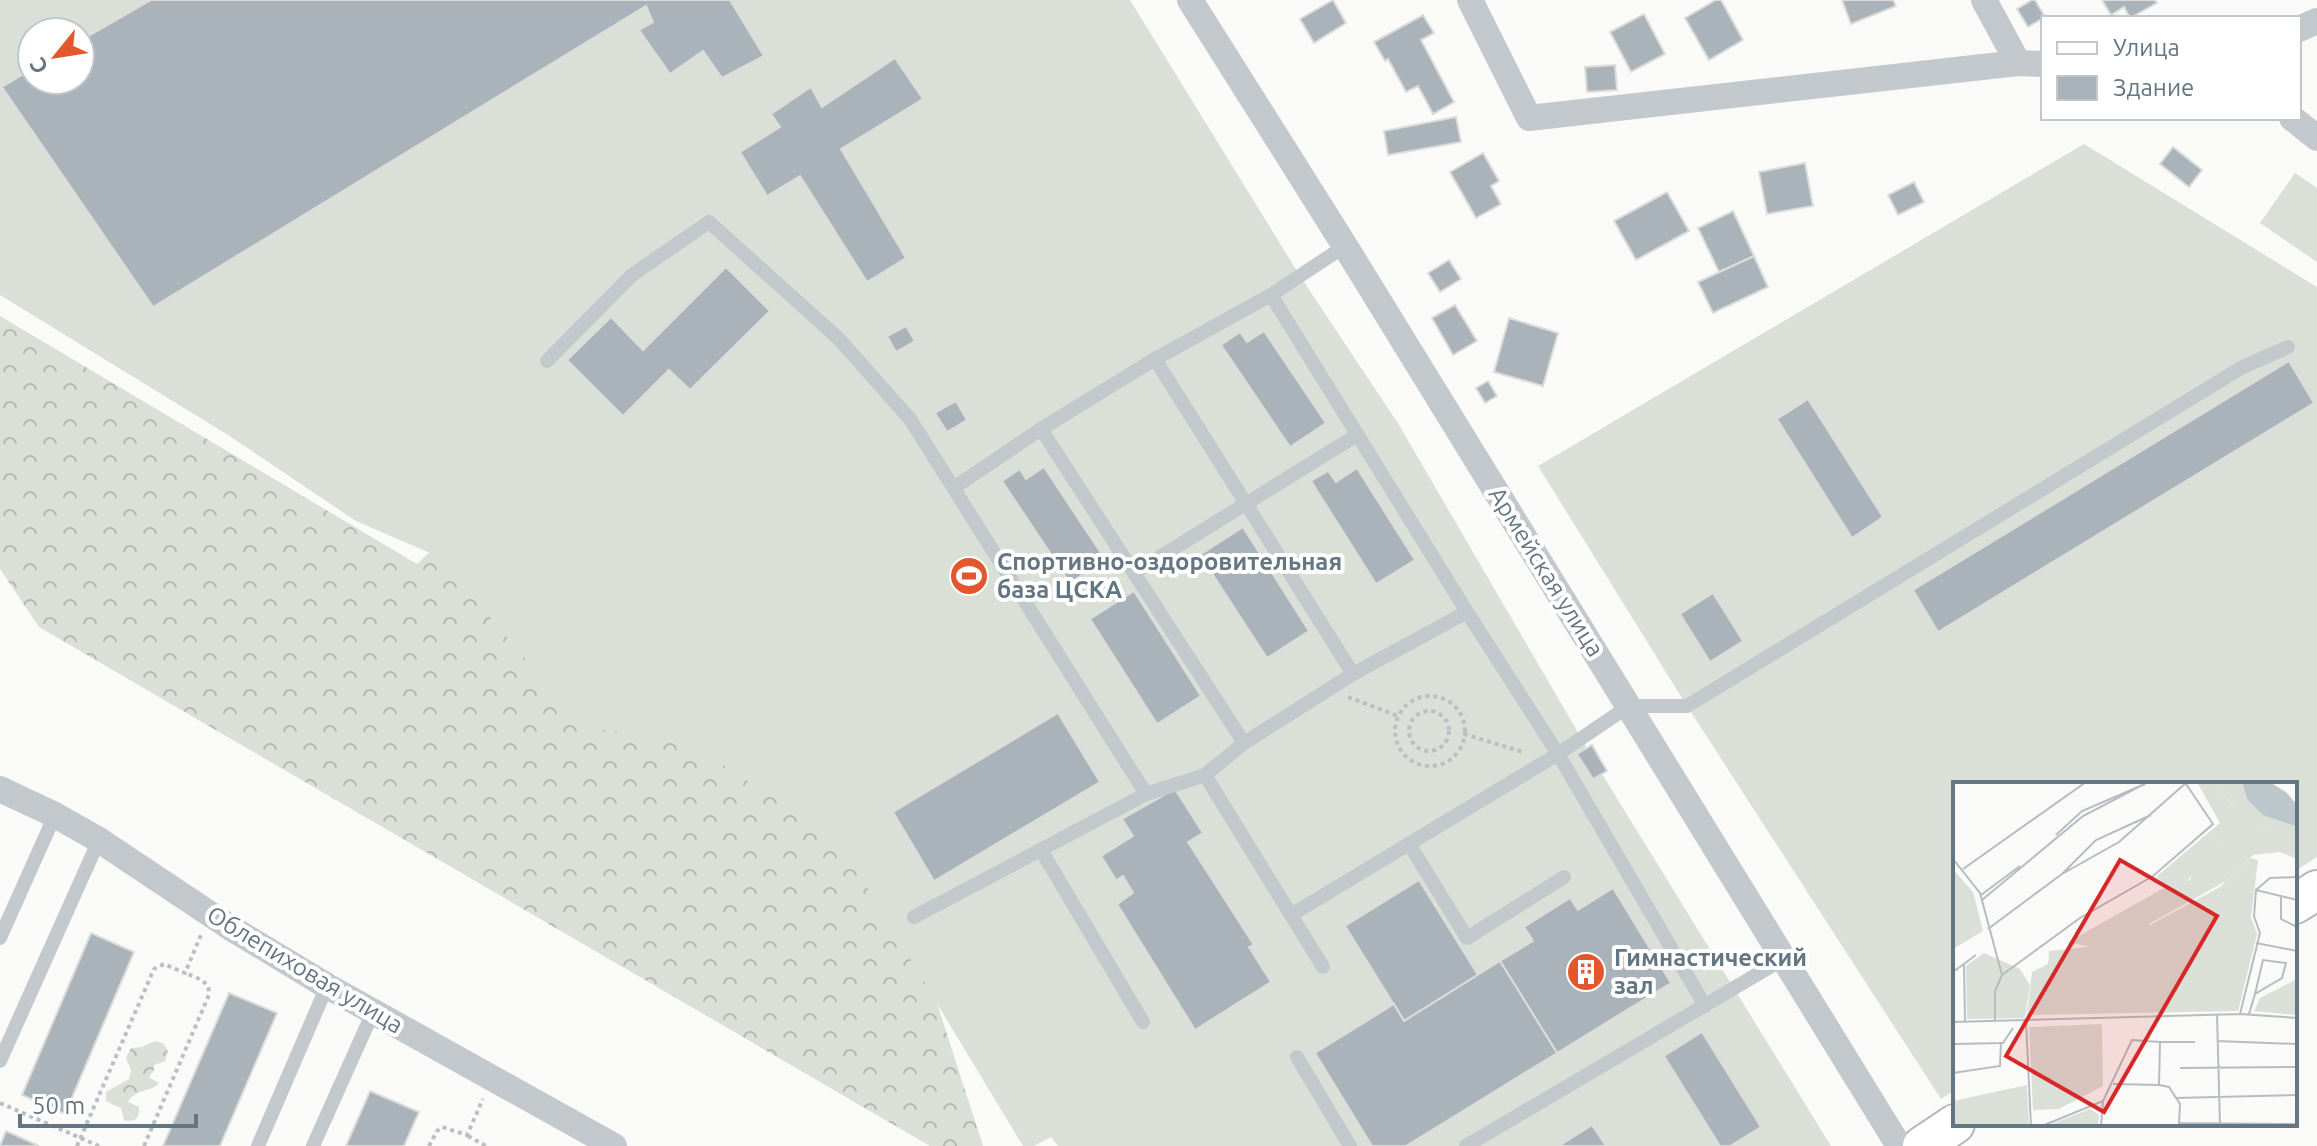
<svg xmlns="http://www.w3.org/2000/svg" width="2317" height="1146" viewBox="0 0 2317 1146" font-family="Ubuntu,sans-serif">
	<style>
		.forest { fill: url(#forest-crowns) }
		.garden { fill: #dadfd7; fill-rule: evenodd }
		.building { fill: #aab3b9; stroke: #dcdcda; stroke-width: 2 }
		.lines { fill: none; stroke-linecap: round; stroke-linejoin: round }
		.secondary-casing { stroke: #b3babf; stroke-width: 42 }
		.path { stroke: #bbbfc2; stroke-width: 4; stroke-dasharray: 4 4; stroke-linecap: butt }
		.lane { stroke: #c3c8cc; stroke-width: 14 }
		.street { stroke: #c3c8cc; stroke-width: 26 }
		.secondary { stroke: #fff; stroke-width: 38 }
		.labels { text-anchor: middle; stroke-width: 8; stroke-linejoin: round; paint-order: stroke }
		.poi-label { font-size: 24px; font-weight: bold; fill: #657683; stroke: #fff; text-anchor: start }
		.street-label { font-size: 24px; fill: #657683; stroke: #fff }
		.inset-road { fill: none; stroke: #b5bdc2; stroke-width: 2 }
		.view { fill: #d62828; fill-opacity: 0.15; stroke: #d62828; stroke-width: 4 }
		.inset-edge { fill: none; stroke: #657683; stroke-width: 4 }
	</style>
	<defs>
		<pattern id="forest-crowns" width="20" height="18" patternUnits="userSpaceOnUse" patternTransform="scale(2)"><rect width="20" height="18" fill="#dadfd7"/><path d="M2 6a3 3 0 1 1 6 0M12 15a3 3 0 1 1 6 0" fill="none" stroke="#b4b9b4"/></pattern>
	</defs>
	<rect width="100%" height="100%" fill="#fafaf8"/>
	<!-- forest -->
	<g class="forest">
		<path d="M0,316l417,248 131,-127 255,309 122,220 58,180h-53l-891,-519 -39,-58z"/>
		<path d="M155,1041l9,3 4,8 -3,9 -11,4v6l-4,4v3l9,5c-9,10 -23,5 -31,19l11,5c1,11 -4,16 -15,13l-3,-12 -15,-7v-9l23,-13 2,-9 -5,-12 5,-10 11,-1z"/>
	</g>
	<!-- garden -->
	<g class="garden">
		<path d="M0,0h1130l170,276 99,149 188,323 -9,6 15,25 9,-5 229,372h-773l-7,-9 -17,9h-11l-178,-295 -35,-38 -53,-26 -58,-37 -65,-18 -48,-3 -149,-173 -81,-35 -128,-86 -228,-140zM32,32h48v48h-48z"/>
		<path d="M2084,144l233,143v570l-22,14v-87h-340v306l-14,9 -254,-393 -149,-240z"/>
		<path d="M2295,173l22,15v74l-57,-39z"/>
	</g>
	<!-- building -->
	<g class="building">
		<path d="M151,0h579l34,56 -42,22 -19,-27 -33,23 -31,-44 14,-8 -7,-16 -493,301 -151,-220 30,-18v11h48v-39z"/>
		<path d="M1333,0l13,23 -32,20 -14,-24z"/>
		<path d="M1716,0h5l22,40 -34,20 -24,-42z"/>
		<path d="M1842,0h51l3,6 -45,18z"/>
		<path d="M2032,0h3l10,17 -17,10 -11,-18z"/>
		<path d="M2102,0h53l2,3 -27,15 -6,-11 -13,8z"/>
		<path d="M1644,14l21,40 -34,18 -21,-40z"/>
		<path d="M1423,15l11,18 -13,7 33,62 -21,12 -15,-28 -12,6 -18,-33 -3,2 -11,-19z"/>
		<path d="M895,58l28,41 -82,50 65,109 -39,24 -67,-106 -33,20 -27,-44 40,-25 -9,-13 40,-27 11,20z"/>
		<path d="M1615,65l2,25 -30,2 -2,-25z"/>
		<path d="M1456,117l5,25 -73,13 -4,-24z"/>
		<path d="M2173,147l29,23 -13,17 -29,-23z"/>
		<path d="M1483,153l16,28 -8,5 10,18 -25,14 -26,-46z"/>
		<path d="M1805,163l8,43 -46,8 -8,-42z"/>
		<path d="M1914,182l10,20 -26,13 -10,-20z"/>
		<path d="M1667,192l22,39 -53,29 -22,-39z"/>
		<path d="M1733,211l21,45 -35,16 -21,-44z"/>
		<path d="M1754,256l14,31 -55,26 -15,-31z"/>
		<path d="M1449,260l12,19 -21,13 -12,-19z"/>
		<path d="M726,267l44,44 -80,79 -21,-20 -46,46 -56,-56 44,-43 32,33z"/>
		<path d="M1455,305l22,36 -24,14 -21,-37z"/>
		<path d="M1509,318l49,15 -15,53 -49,-14z"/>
		<path d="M906,326l9,15 -19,11 -9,-16z"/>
		<path d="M1264,331l62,92 -36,24 -69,-102 19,-13 7,10z"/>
		<path d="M2289,361l25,42 -376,229 -25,-42z"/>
		<path d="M1488,381l9,15 -12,7 -9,-15z"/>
		<path d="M1808,399l75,118 -31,21 -75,-119z"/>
		<path d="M956,401l11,19 -20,12 -12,-19z"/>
		<path d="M1044,467l61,92 -35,24 -68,-102 18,-12 6,10z"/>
		<path d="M1357,468l58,92 -39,24 -65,-103 17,-10 8,11z"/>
		<path d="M1243,527l66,104 -42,27 -67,-103z"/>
		<path d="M1134,591l67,105 -44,28 -67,-105z"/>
		<path d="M1713,593l30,48 -33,21 -30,-48z"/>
		<path d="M1058,713l42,69 -166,99 -41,-69z"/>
		<path d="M1592,745l15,26 -14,8 -16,-25z"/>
		<path d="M1175,789l28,44 -15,9 66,103 -5,2 22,35 -76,48 -78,-126 16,-11 -10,-17 -7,4 -15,-24 32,-20 -11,-17z"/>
		<path d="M1419,880l59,95 -74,46 -59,-95z"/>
		<path d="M1613,888l58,95 -114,70 -57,-92 33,-20 -9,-14 46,-29 8,12z"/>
		<path d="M91,933l43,19 -69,162 -43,-19z"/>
		<path d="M1500,961l57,92 -151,93h-34l-57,-93 79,-49 10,17z"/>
		<path d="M229,993l48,20 -57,133h-57z"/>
		<path d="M1702,1032l59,95 -31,19h-10l-56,-90z"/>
		<path d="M370,1091l49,21 -15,34h-58z"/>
		<path d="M1592,1125l14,21h-47z"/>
		<path d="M6,1131l33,15h-39z"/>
	</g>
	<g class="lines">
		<defs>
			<g id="secondary">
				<path d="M2295,904l22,-14"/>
				<path d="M1922,1146l33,-22"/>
			</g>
		</defs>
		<!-- secondary casing -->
		<use href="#secondary" class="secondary-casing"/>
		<!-- path -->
		<g class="path">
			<circle cx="1430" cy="731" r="35"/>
			<path d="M1348,697l50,19"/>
			<circle cx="1429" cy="731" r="20"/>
			<path d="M1464,734l59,18"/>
			<path d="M0,1103l99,43"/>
			<path d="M468,1136l18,10"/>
			<path d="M77,1146l77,-177 10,-5 21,9 16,-38"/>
			<path d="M144,1146l65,-151c1,-15 -13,-17 -24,-22"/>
			<path d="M429,1146l8,-15 5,-4 25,8 16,-36"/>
		</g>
		<!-- lane -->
		<g class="lane">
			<path d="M1271,295l196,317 91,142 147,252"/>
			<path d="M1155,359l198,315"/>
			<path d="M547,361l85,-86 77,-53 130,117 71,80 236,375"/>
			<path d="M1041,429l203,314"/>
			<path d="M955,487l86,-58 114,-70 116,-64 74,-49"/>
			<path d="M1134,573l223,-138"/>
			<path d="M1205,775l118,192"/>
			<path d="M1409,844l58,94 97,-61"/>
			<path d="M1041,850l102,172"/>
			<path d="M1291,915l267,-161 71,-48h58l554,-338 47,-21"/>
			<path d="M914,917l232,-123 59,-19 39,-32 109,-69 114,-62"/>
			<path d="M0,938l55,-123"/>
			<path d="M1297,1057l53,89"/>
			<path d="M0,1061l99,-221"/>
			<path d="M258,1146l69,-160"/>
			<path d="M313,1146l60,-134"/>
			<path d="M1466,1146l319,-188"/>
		</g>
		<!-- street -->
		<g class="street">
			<path d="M1190,0l155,246 554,900"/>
			<path d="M1470,0l59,118 489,-55 25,1"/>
			<path d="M1984,0l34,63"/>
			<path d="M2299,29l18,-8"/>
			<path d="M2292,118l25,20"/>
			<path d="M0,789l55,26 44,25 132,88 96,58 287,160"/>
		</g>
		<!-- secondary -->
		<use href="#secondary" class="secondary"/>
	</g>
	<!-- icons -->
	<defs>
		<symbol id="stadium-disc" viewBox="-11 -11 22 22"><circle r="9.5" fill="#e4572e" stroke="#fff"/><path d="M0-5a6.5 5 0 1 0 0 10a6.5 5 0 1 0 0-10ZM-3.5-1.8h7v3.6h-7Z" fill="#fff"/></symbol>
		<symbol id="building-disc" viewBox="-11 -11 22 22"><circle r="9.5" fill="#e4572e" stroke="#fff"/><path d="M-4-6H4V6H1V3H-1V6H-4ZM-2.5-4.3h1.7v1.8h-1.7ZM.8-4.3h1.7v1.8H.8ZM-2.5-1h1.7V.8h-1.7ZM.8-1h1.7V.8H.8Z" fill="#fff"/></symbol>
	</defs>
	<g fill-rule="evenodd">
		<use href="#stadium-disc" x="947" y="554" width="44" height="44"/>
		<use href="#building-disc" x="1564" y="950" width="44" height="44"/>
	</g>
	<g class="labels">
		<!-- poi labels -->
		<g class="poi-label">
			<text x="997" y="570">Спортивно-оздоровительная<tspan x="997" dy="28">база ЦСКА</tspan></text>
			<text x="1614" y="966">Гимнастический<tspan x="1614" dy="28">зал</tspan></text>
		</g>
		<!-- street labels -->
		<g class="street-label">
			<text transform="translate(1546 572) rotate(58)" y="8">Армейская улица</text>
			<text transform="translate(305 970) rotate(31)" y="8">Облепиховая улица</text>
		</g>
	</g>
	<!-- overview -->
	<g transform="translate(1953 782)">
		<rect width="344" height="344" fill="#fafaf8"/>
		<path d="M244,0h12l28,28 -16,-18 3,-10h18l5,17 31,21 -22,13h-25l-13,13 -11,-6 -9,29 -12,13 -16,6 -14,-11 64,-54z" fill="#dadfd7"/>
		<path d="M256,0h15l-3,10 19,23 -19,-11zM325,38l19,7v32l-17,-7 -27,3 -27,26 -77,43 4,17 -63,6 -22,-5 94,-53 28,-9 17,-41 11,7 12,-13h26zM0,87l20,23 10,39 -30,18zM31,171l36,16 10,16 -5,33 -58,1 -1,-53zM344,197v36l-43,-4 6,-13zM74,303l2,41h-76v-25zM137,327l9,6 -1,11h-51z" fill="#dadfd7"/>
		<path d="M297,76l8,2 -7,57 6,17 -19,77 -211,4 5,-43 16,-8 1,-13 59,-6 18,-15 22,-4 72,-39zM149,242l1,62 -44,23 -26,1 -4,-83z" fill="#dadfd7"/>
		<path d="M289,0h28l17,11 10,12v22l-34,-12 -16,-16z" fill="#bbc7cb"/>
		<path class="inset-road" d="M103,53l26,-24 63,-27M0,77l27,34 22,82M10,87l123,-87M109,92l34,-34 55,-25M303,108l14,-12 27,-1M28,113l39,-29M328,113v24l16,8M29,118l101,-84 65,-34M35,147l74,-55 57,-32 68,-60M303,161l41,8M11,182l1,57M0,190l23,-17M287,232l20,-81 -6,-17 2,-26 41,10M296,232l6,-20 27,-16 4,-15 -23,-3 -8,34M264,233l3,109M42,239v-30l7,-16 78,-57 73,-42 60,-52 -27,-40M73,239l5,105M0,240l287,-8 57,4M264,259l80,3M207,260h35M0,262l50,-1 10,-15M227,286l117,-1M0,291l47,-7 1,-24M206,303l10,2 11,17 -1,19 118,1M223,316l121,-3M89,344l61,-25M148,344l2,-25 29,-61 28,2 -1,43 -46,-1"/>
		<path class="view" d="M167,78l97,56 -113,196 -98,-56z"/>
		<rect width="344" height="344" class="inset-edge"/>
	</g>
	<!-- legend -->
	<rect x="2041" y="16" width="260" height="104" fill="#ffffff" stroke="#c1c8cd" stroke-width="2"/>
	<rect x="2057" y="42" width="40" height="12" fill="#ffffff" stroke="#c1c8cd" stroke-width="2"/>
	<text x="2113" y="56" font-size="24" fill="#657683">Улица</text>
	<rect x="2057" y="76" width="40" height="24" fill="#aab3b9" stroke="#c1c8cd" stroke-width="2"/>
	<text x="2113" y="96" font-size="24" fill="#657683">Здание</text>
	<!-- north arrow -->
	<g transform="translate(56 56) rotate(240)"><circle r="38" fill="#ffffff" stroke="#c1c8cd" stroke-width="2"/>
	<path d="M0-6L14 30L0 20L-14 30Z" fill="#e4572e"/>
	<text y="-12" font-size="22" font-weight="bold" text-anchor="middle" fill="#657683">С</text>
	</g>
	<!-- scale -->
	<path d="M20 1114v12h176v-12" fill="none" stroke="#657683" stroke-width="4"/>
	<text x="32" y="1114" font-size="24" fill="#657683" stroke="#ffffff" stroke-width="6" paint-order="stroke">50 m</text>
</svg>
